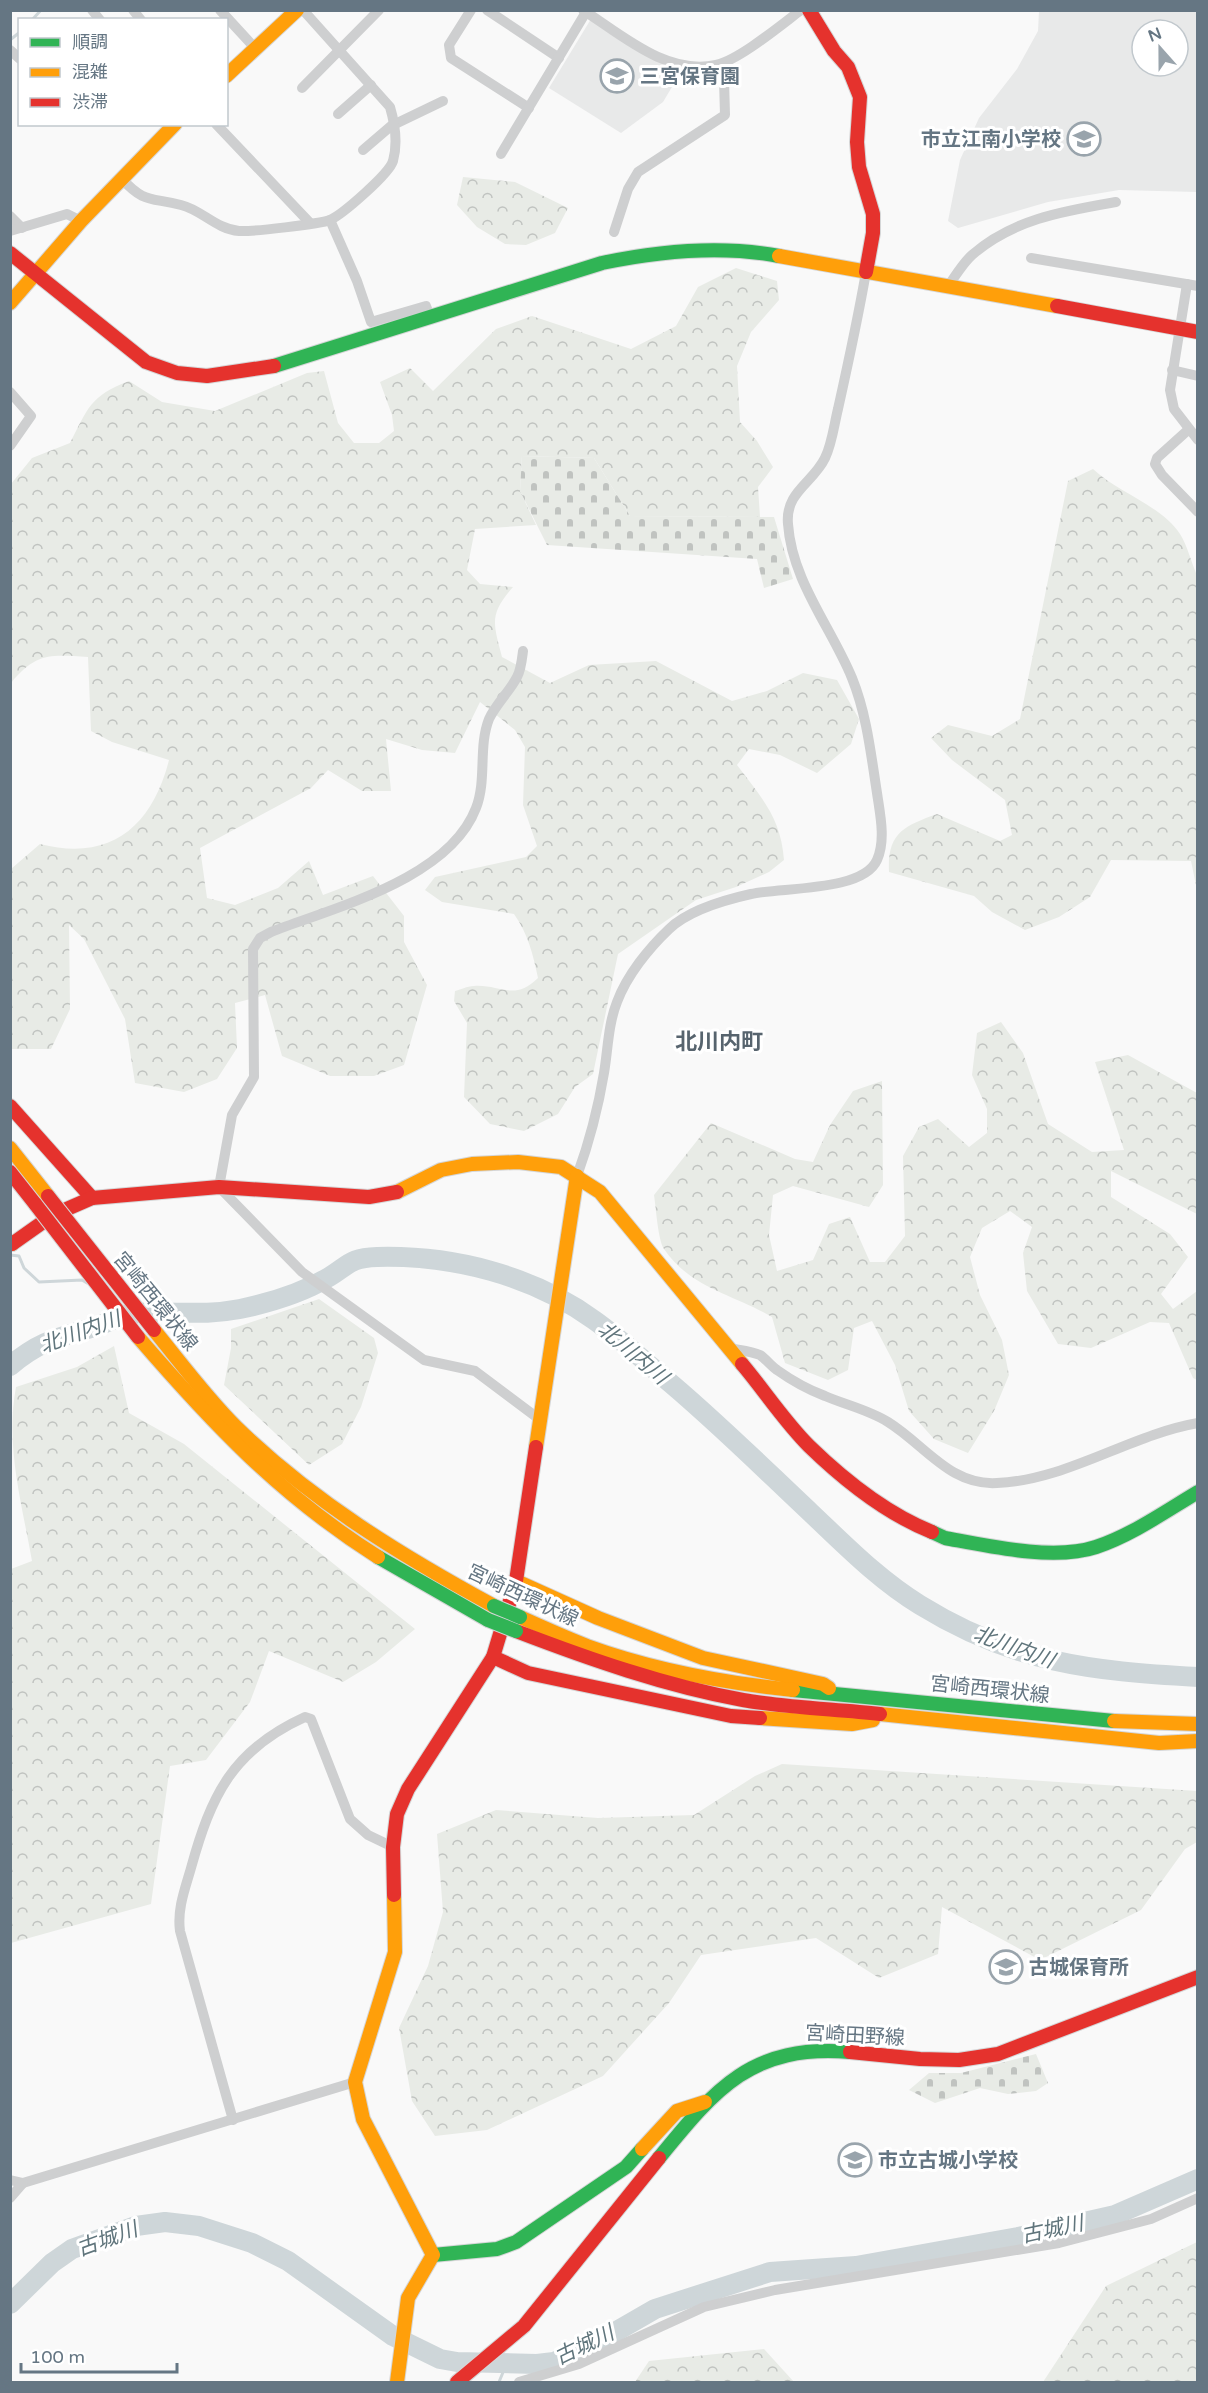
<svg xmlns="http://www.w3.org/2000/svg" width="1208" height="2393" viewBox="0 0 1208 2393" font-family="'Varela Round','Noto Sans JP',sans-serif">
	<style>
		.built { fill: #e8e9e9; fill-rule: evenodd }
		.forest { fill: url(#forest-crowns) }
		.cemetery { fill: url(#cemetery-stones) }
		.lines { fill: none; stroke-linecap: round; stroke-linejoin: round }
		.stream { stroke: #ced6d9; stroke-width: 3 }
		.river { stroke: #ced6d9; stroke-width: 20 }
		.fast-casing { stroke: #d5d6d7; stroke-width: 16 }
		.slow-casing { stroke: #d5d6d7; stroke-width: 16 }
		.jam-casing { stroke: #d5d6d7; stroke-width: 16 }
		.street { stroke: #cecfd0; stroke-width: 10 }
		.fast { stroke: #30b455; stroke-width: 14 }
		.slow { stroke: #ff9f0a; stroke-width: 14 }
		.jam { stroke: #e5322d; stroke-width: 14 }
		.fast-bridge-casing { stroke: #d5d6d7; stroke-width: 16; stroke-linecap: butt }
		.jam-bridge-casing { stroke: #d5d6d7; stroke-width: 16; stroke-linecap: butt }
		.fast-bridge { stroke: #30b455; stroke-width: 14 }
		.jam-bridge { stroke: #e5322d; stroke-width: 14 }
		.labels { text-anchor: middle; stroke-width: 6; stroke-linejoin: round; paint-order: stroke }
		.poi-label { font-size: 20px; font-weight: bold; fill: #657683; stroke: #fff; text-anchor: start }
		.street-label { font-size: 20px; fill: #657683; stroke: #fff }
		.water-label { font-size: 21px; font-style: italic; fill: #60757c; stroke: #fff }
		.quarter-label { font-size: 22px; font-weight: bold; fill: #57646e; stroke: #fff }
	</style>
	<defs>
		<pattern id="forest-crowns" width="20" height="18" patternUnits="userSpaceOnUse" patternTransform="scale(1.5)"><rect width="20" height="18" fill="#e8ebe6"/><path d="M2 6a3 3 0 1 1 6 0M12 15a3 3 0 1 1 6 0" fill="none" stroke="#c0c3c0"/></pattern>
		<pattern id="cemetery-stones" width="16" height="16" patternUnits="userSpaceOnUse" patternTransform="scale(1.5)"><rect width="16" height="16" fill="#e8ebe6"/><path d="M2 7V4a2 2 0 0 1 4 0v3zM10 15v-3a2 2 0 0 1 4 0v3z" fill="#c0c3c0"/></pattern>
	</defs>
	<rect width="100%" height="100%" fill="#f9f9f9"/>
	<!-- built -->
	<g class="built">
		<path d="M1039,11h158v181l-78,-2 -71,12 -90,26 -10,-7 12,-61 19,-42 38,-49 21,-38zM1142,30h36v36h-36z"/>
		<path d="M591,19l91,51 -19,32 -42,31 -72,-45z"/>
	</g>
	<!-- forest -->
	<g class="forest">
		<path d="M463,177l52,5 53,26 -13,25 -29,12 -21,-1 -28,-17 -20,-22z"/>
		<path d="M736,268l41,13 2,19 -28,32 -14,34 3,56 17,19 16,26 -15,20 2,30 -130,-1 -36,-58 -72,-2 -2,35 16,34 -61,4 -8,41 13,14 33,3c-24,28 -20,35 -11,70l48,26 39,-18 67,-4 76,40 35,-10 36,-18 34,7 22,39 -8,25 -34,29 -37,-18 -31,-6 -12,16c25,33 44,53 47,95l-15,12 -33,15 -40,13 -78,54 -25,120 -18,13 -17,27 -34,17 -34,-7 -26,-27 3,-74 -13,-22 1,-10c5,-1 12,-5 19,-5 26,-2 40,16 64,-8 -5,-24 -10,-44 -24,-64l-72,-12 -17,-12 10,-13 91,-20 11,-11 -14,-41 2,-58 -10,-17 -35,-28 -25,51 -33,-3 -36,-11 5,52h-29l-34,-21 -17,18 -111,60 7,50 28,7 43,-17 31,-27 14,34 50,-19 31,40v26l23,43 -23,80 -30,11h-44l-48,-20 -17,-61 -30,8 2,45 -20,31 -33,13 -49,-9 -10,-64 -41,-80 -15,-14 1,84 -19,40h-40v-180l29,-25c70,18 112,-17 129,-84l-57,-18 -21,-11 -3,-74c-38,-2 -51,-5 -77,26v-199l21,-26 38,-15c18,-35 20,-47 59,-62l33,21 53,9 92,-38 17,-2 14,52 16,20h25l15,-12 -2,-16 -12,-33 30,-14 23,23 63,-62 36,-13 99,33 45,-23 22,-39z"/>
		<path d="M1093,469c24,23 69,37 87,65 7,11 11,27 16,39l1,317 -6,-29 -80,-1 -21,37 -31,20 -34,13 -33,-18 -18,-16 -85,-24c-2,-39 15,-46 48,-58l63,27 12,-6 -7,-35 -53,-40 -21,-22 17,-13 44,11 28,-17 48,-238z"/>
		<path d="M1001,1022l22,31 25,71 44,28 32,-2 -29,-88 33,-7 69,38v121l-86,-43v26l59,37 18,23 -27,37 12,15 24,-18v89l-4,-2 -24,-55 -19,-1 -59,26 -33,-4 -31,-53 -4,-38 9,-26 -22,-16 -28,17 -12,29 10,38 22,45 7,35 -15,36 -26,42 -34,-14 -25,-28 -14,-46 -23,-44 -18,7 -6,42 -20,10 -43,-17 -13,-46c-37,-22 -82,-29 -108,-68 -6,-9 -8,-41 -10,-54l57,-72 84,36 18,3 17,-37 23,-34 29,-10 1,104 -14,22 -76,-21 -20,9 -4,40 8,36 36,-11 16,-36 21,-7 20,45h15l20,-26 -2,-80 16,-29 19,-8 31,28 18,-14v-24l-15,-34 5,-42z"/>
		<path d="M319,1299l55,39 4,15 -17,54 -19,37 -33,21 -85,-80 7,-37v-19z"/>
		<path d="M114,1346l15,67 55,31 231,185 -39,33 -33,20 -74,-31 -19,51 -44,58 -36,6 -19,138 -140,39v-374l21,-8c-10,-57 -27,-115 -16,-174l61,-20z"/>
		<path d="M782,1764l415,27v51l-12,7 -44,61 -101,50 -98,-53 -4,47 -59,24 -63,-40 -115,17 -32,48 -66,73 -116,54 -52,6 -23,-35 -13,-73 29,-62 15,-54 -6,-78 59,-24 102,8 96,-3 61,-39z"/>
		<path d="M1197,2242v140h-154l63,-96z"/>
		<path d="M764,2349l30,33h-159l14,-21z"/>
	</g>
	<!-- cemetery -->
	<g class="cemetery">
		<path d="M522,456l72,2 36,58 144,1 19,62 -29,9 -7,-29 -210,-14 -27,-54z"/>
		<path d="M1036,2054l12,29 -12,8 -28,3 -28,-6 -45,15 -26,-13 20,-17h32z"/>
	</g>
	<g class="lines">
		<!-- stream -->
		<g class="stream">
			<path d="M32,20l9,-10"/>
			<path d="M10,40l10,-8"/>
			<path d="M10,1255l9,1 5,12 15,14 43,-2 5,3"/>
			<path d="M499,2382l7,-17"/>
		</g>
		<!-- river -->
		<g class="river">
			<path d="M10,1366c31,-26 48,-28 85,-39 15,-5 27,-14 44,-14 35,-2 65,3 101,-4 29,-6 64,-17 89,-32 21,-13 21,-19 48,-20 76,-2 155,18 217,63 24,17 46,37 68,56 52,43 100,91 149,137 35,33 68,67 109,92 94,58 170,66 278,72"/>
			<path d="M10,2304l42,-41 20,-14 64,-23 29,-4 34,4 53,17 36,18 105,75 47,23 17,3 80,2 17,-2 49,-23 52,-30 115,-37 86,-6 162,-29 97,-22 83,-36"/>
		</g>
		<defs>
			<g id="fast">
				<path d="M274,366l328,-103c57,-12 119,-18 177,-7"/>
				<path d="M932,1532l13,6c43,8 109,23 151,9 36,-12 70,-36 102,-55"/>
				<path d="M378,1557l110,63"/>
				<path d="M793,1690l321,31"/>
				<path d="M659,2158c57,-70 93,-114 191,-106"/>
				<path d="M433,2255l64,-6 19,-7 110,-75 16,-18"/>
			</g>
			<g id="slow">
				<path d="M226,76l71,-66"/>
				<path d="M779,256l278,50"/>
				<path d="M10,303l71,-82 94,-97"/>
				<path d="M10,1148l38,48"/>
				<path d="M397,1192l44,-22 31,-6 46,-2 43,5 39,25 142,172"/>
				<path d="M10,1242l2,2"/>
				<path d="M154,1330c27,33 52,67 82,97 76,74 166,129 258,179"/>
				<path d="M138,1337c75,87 142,158 240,220"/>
				<path d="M536,1447l41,-271"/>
				<path d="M516,1581l82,37 105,40 120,26 6,4"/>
				<path d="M520,1617c22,10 45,20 67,29 66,24 138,37 206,44"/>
				<path d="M880,1714l279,29 39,-2"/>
				<path d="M760,1718l92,6 21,-4"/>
				<path d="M1114,1721l84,3"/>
				<path d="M394,1895l1,57 -40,130 8,37 70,136 -25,43 -11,84"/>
				<path d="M642,2149l35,-38 28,-9"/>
			</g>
			<g id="jam">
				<path d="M809,10l25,41 14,16 12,30 -3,45 2,25 14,47v19l-7,39"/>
				<path d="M10,253l136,109 31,11 30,3 67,-10"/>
				<path d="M1057,306l141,26"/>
				<path d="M10,1106l82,92"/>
				<path d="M10,1172l26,33"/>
				<path d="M12,1244l41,-29 39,-17 127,-11 150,10 28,-5"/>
				<path d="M742,1364c22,26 42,57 67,82 34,33 78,68 123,86"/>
				<path d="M516,1631c73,28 150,55 227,69 45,8 92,9 137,14"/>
				<path d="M493,1657l35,16 203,43 29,2"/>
				<path d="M394,1895l-1,-48 4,-33 11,-25 85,-132 23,-76 20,-134"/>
				<path d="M850,2052l70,7 39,1 39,-6 200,-77"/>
				<path d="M457,2382l67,-56 135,-168"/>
			</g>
		</defs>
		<!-- fast casing -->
		<use href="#fast" class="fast-casing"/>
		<!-- slow casing -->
		<use href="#slow" class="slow-casing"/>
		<!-- jam casing -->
		<use href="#jam" class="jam-casing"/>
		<!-- street -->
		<g class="street">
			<path d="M92,10l8,10"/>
			<path d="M133,10l8,10"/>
			<path d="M220,10l36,39"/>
			<path d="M471,10l-22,35 2,13 78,50"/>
			<path d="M487,10l72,48"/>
			<path d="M583,10c39,25 84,66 133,55 23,-5 65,-40 85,-55"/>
			<path d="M10,50l10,9"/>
			<path d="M302,88l77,-78"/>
			<path d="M338,114l33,-29"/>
			<path d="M216,124l94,99"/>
			<path d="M363,150l28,-24 52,-25"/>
			<path d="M501,154l85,-142"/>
			<path d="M121,178c24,26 29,19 60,27 21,5 35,24 58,26 12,1 81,-7 91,-11 13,-6 59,-46 63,-59 5,-18 2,-37 -3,-54l-87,-97"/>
			<path d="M10,216l12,12"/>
			<path d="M330,220l27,61 14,41 55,-16 5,13"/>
			<path d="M10,231l57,-17 14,7"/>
			<path d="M614,232l14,-43 10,-17 87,-57 -1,-36 -6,-14"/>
			<path d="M1031,258l167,28"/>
			<path d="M1187,284l-17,106 4,19 24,31"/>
			<path d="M949,285c7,-10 14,-22 23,-30 41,-36 92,-44 144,-53"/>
			<path d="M1172,370l26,6"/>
			<path d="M10,392l21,24 -21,30"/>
			<path d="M1188,430l-31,28 -2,6 7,11 36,37"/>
			<path d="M523,651c-1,8 -2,19 -6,26 -7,14 -21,27 -28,42 -11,28 -2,61 -13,89 -27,71 -141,99 -205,124l-11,6 -7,11 1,128 -22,38 -13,72 83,85 122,88 51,11 64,48"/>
			<path d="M577,1176c12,-33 21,-67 27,-103 4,-24 4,-48 13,-71 10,-27 32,-54 52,-73 20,-19 55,-29 82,-35 30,-7 112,-2 126,-34 9,-20 3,-46 0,-67 -6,-38 -10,-78 -25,-115 -21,-51 -60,-97 -64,-154 -3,-32 25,-41 37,-66 7,-14 9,-33 13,-49 10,-45 20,-91 28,-137"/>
			<path d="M729,1348c9,2 22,3 31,7 6,4 11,11 17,15 14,10 32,20 48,26 21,9 44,14 63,26 37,23 62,64 109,61 71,-3 132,-48 201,-60"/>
			<path d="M233,2120l-53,-189c-3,-22 5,-42 11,-63 20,-72 41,-118 114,-151l6,2 39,100 18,16 25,12"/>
			<path d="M10,2180l13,3 332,-101"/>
			<path d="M10,2198l13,-15"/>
			<path d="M519,2382l60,-18 125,-57 71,-17 284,-47 92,-24 47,-21"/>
		</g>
		<!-- fast -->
		<use href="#fast" class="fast"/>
		<!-- slow -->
		<use href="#slow" class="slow"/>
		<!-- jam -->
		<use href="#jam" class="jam"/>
		<defs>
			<g id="fast-bridge">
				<path d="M494,1606l26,11"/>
				<path d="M488,1620l28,11"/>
			</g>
			<g id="jam-bridge">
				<path d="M48,1196l106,134"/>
				<path d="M36,1205l102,132"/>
			</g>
		</defs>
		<!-- fast-bridge casing -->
		<use href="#fast-bridge" class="fast-bridge-casing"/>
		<!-- jam-bridge casing -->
		<use href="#jam-bridge" class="jam-bridge-casing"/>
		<!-- fast-bridge -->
		<use href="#fast-bridge" class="fast-bridge"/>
		<!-- jam-bridge -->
		<use href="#jam-bridge" class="jam-bridge"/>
	</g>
	<!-- icons -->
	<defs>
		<symbol id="school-ring" viewBox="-11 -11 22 22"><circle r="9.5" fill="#fff" stroke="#99a4ac" stroke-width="1.5"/><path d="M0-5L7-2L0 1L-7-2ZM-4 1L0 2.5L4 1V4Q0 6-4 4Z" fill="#99a4ac"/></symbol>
	</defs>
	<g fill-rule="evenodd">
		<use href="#school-ring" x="598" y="57" width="38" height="38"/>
		<use href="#school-ring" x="1065" y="120" width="38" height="38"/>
		<use href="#school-ring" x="987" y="1948" width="38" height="38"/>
		<use href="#school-ring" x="836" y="2141" width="38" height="38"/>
	</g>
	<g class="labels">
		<!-- poi labels -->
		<g class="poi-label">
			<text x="640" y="83">三宮保育園</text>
			<text x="1061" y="146" text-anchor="end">市立江南小学校</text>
			<text x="1029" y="1974">古城保育所</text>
			<text x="878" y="2167">市立古城小学校</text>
		</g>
		<!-- street labels -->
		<g class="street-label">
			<text transform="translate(156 1301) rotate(51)" y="7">宮崎西環状線</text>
			<text transform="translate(523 1595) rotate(25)" y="7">宮崎西環状線</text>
			<text transform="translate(990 1689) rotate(6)" y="7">宮崎西環状線</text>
			<text transform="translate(855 2035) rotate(3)" y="7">宮崎田野線</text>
		</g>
		<!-- water labels -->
		<g class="water-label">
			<text transform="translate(80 1332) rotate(-20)" y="7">北川内川</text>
			<text transform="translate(633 1353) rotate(40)" y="7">北川内川</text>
			<text transform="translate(1014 1647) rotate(20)" y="7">北川内川</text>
			<text transform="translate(1052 2229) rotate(-12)" y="7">古城川</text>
			<text transform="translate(107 2239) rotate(-20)" y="7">古城川</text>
			<text transform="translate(584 2345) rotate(-26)" y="7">古城川</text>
		</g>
		<!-- quarter labels -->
		<g class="quarter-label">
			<text x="719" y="1049">北川内町</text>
		</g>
	</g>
	<!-- border -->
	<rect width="1208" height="2393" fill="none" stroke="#657683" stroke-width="24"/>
	<!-- legend -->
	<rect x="18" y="18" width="210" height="108" fill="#ffffff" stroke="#c1c8cd" stroke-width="1.5"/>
	<rect x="30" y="38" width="30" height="9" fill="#30b455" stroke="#c1c8cd" stroke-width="1.5"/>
	<text x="72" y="48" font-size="18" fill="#657683">順調</text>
	<rect x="30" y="68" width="30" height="9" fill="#ff9f0a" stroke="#c1c8cd" stroke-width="1.5"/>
	<text x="72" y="78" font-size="18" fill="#657683">混雑</text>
	<rect x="30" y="98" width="30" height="9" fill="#e5322d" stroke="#c1c8cd" stroke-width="1.5"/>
	<text x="72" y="108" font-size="18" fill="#657683">渋滞</text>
	<!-- north arrow -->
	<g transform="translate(1160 48) rotate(339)"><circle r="28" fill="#ffffff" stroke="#c1c8cd" stroke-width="1.5"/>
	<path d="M0-4.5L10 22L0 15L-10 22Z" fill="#99a4ac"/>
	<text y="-9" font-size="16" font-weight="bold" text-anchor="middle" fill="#657683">N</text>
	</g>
	<!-- scale -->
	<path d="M21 2363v9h156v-9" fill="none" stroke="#657683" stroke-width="3"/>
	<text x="30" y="2363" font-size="18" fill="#657683" stroke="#ffffff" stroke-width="4.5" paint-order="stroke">100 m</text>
</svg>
